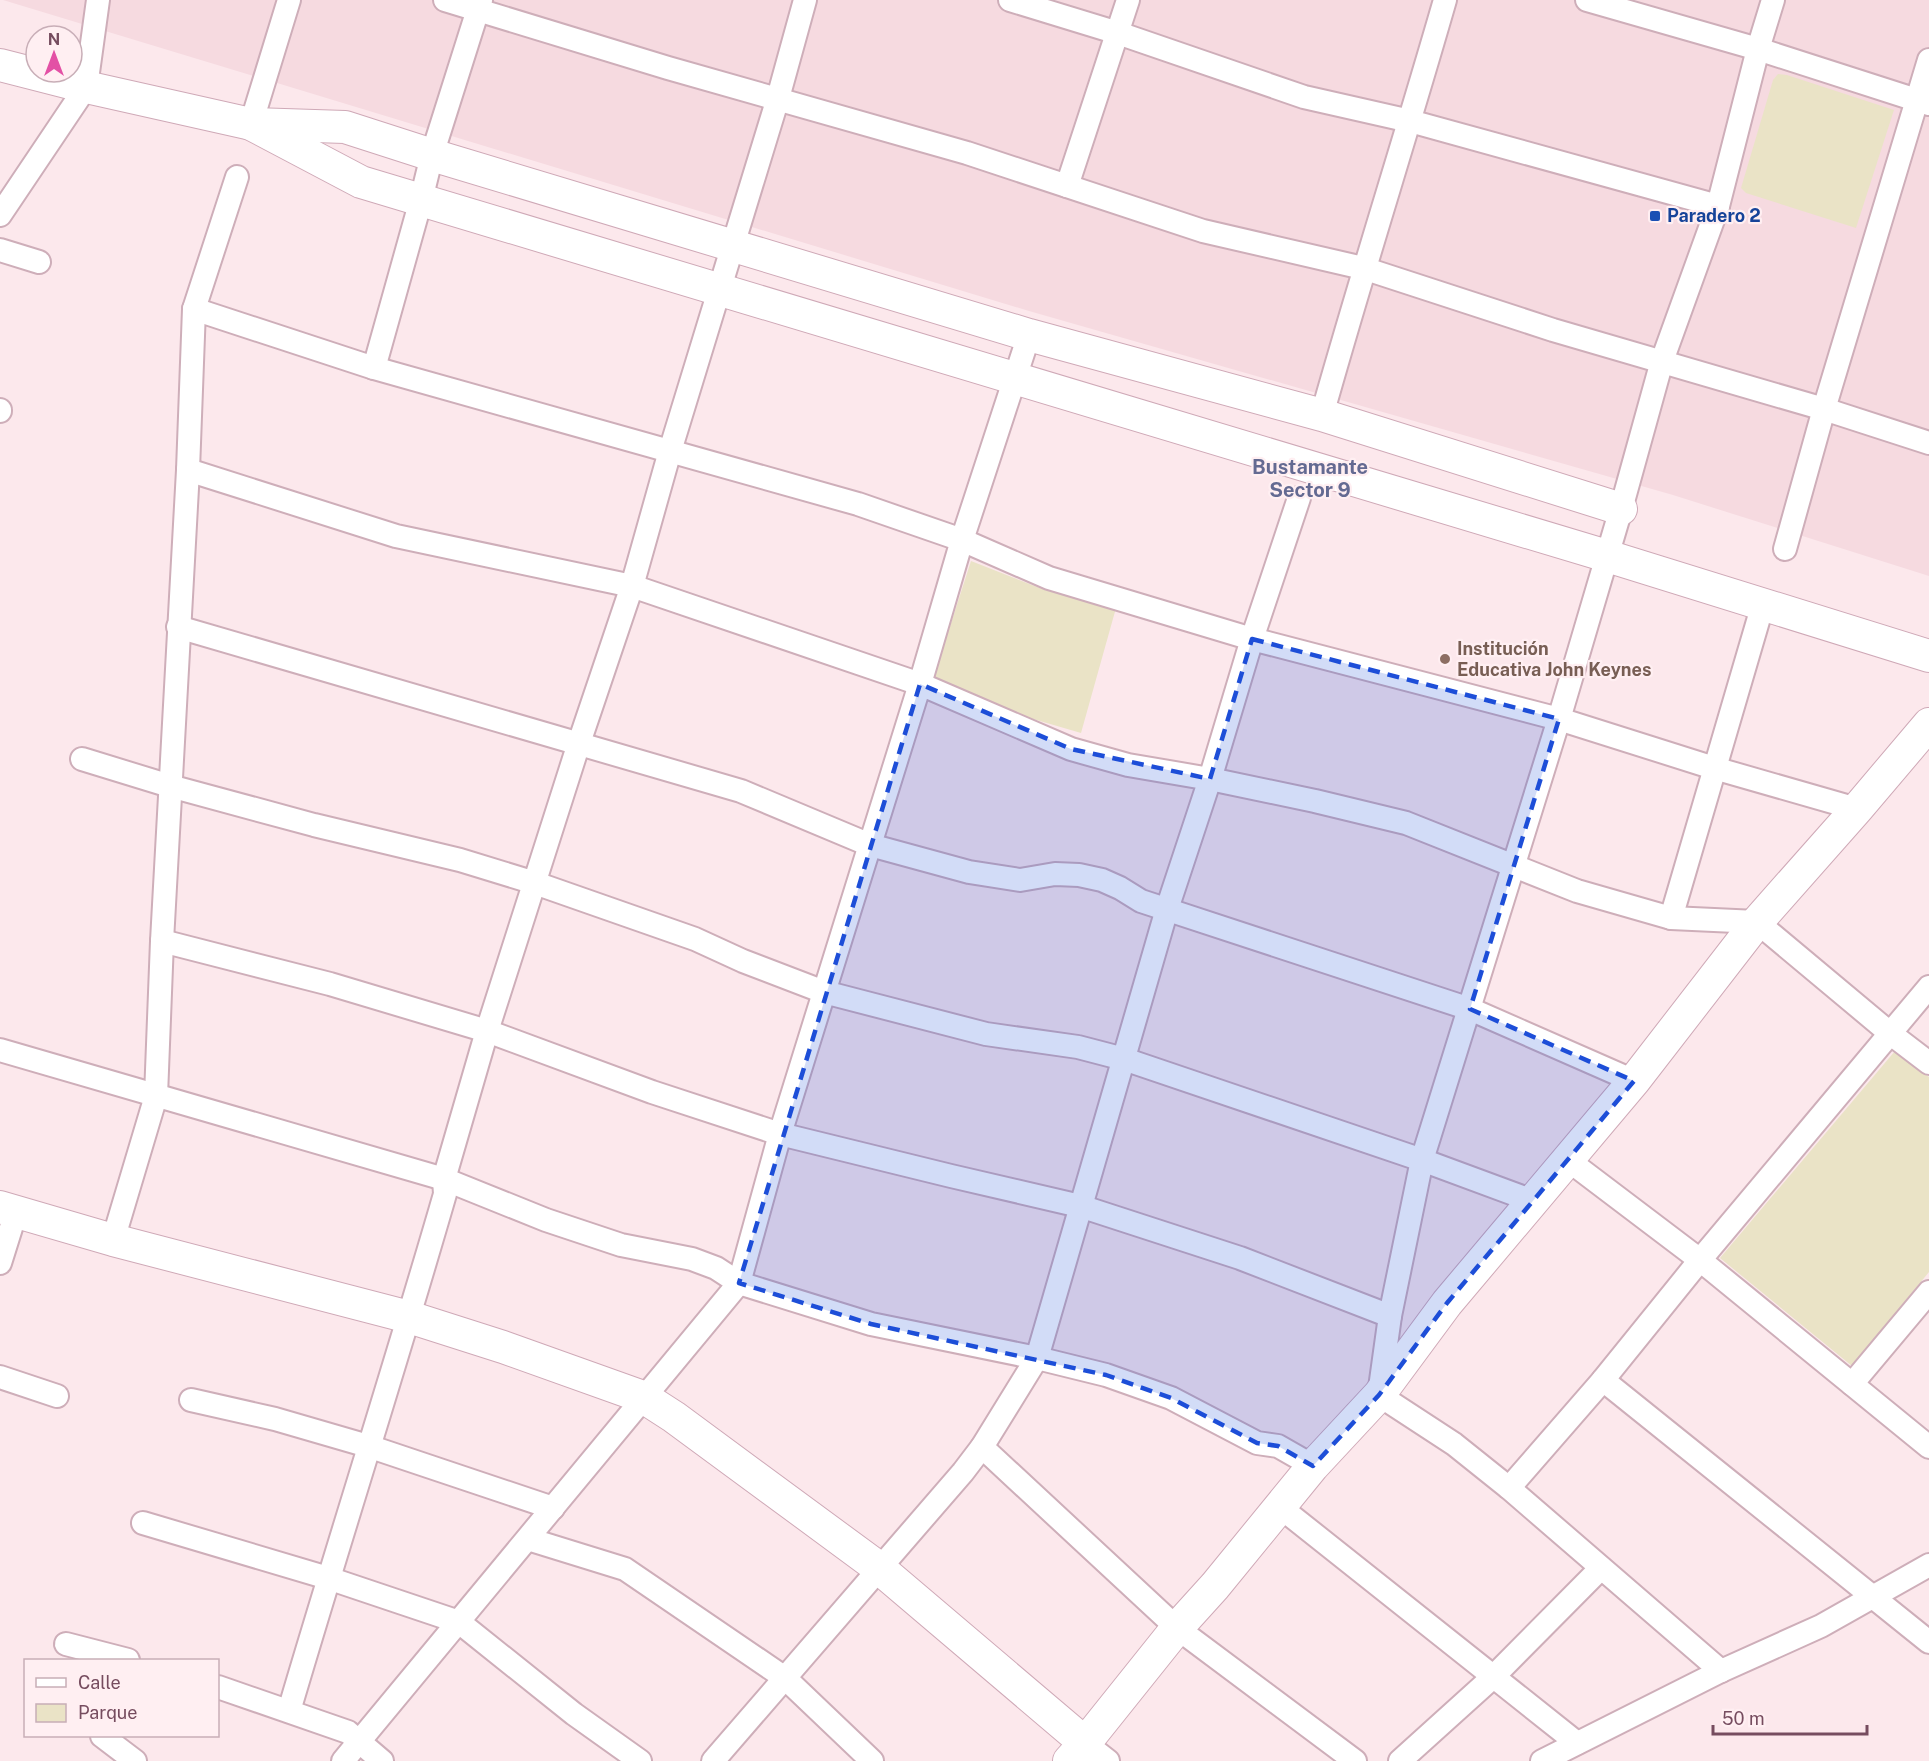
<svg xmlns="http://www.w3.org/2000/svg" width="1929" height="1761" viewBox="0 0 1929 1761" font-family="'Public Sans',sans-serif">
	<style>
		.residential { fill: #f6dae0 }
		.green { fill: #eae3c6 }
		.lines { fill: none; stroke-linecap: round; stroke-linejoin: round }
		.street-casing { stroke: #ceaeb9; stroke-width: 26 }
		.secondary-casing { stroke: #cfa9b7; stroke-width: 34 }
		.street { stroke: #fff; stroke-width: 22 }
		.secondary { stroke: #fff; stroke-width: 32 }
		.marked { fill: #1d4ed8; fill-opacity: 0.2; stroke: #1d4ed8; stroke-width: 4.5; stroke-dasharray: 12 8; stroke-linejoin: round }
		.transit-dot { fill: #1a4fb4; stroke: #ffeff2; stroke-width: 2 }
		.education-dot { fill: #8d6e63; stroke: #ffeff2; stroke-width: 2 }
		.labels { text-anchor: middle; stroke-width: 4.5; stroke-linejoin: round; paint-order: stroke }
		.transit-label { font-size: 18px; font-weight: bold; fill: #164399; stroke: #ffeff2; text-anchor: start }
		.education-label { font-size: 18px; font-weight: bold; fill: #785e54; stroke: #ffeff2; text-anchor: start }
		.neighbourhood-label { font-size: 20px; font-weight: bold; fill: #646a92; stroke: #ffeff2 }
	</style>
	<rect width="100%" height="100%" fill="#fce8ec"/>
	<!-- residential -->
	<path class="residential" d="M3,0h1926v576l-256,-81 -644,-184z"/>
	<!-- green -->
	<g class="green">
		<path d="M1778,74l9,1 107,35 -38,118 -110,-35 -5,-5 32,-108z"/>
		<path d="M971,561l74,29 71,18 -35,125 -68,-20 -81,-31z"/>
		<path d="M1895,1051l34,26v195l-77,94 -132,-108z"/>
	</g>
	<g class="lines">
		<defs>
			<g id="street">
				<path d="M445,0l223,68 299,85 236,78 160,37 190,62 271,79 105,34"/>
				<path d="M1010,0l108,33 186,64 106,24 308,85"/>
				<path d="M1587,0l171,49 171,55"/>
				<path d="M251,124l38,-124"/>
				<path d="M1067,186l61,-186"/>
				<path d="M0,215l86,-128 12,-87"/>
				<path d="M0,250l39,12"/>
				<path d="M194,309l180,59 484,136 104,36 87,38 203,61 307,80 155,49 143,41"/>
				<path d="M374,368l47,-168 11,-45 49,-155"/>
				<path d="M0,410v1"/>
				<path d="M1322,415c39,-139 83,-276 123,-415"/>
				<path d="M188,470l208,66 236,50 288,98 151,65 57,16 82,14 105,22 91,22 171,68 94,27 86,4 134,112 38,29"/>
				<path d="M1785,549l39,-140 105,-349"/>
				<path d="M178,627l563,164 129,54 99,27 51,8 35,-6 24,1 23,5 18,8 21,13 329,108 164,72"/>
				<path d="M82,759l88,27 144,39 146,35 75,23 160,56 48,22 81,31 162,42 92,13 46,12 298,101 111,41"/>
				<path d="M1671,918l92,-314"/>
				<path d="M162,941l168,43 157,47 165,61 128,42 171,42 129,30 160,52 150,58"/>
				<path d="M0,1050l444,129 102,41 75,25 71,14 24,9 23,15 132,41 166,34 69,17 65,23 86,45 21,3 35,20"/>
				<path d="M1568,1160l132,100 229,187"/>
				<path d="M113,1240l43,-144 6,-155 26,-471 6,-161 43,-132"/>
				<path d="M0,1263l16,-51"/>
				<path d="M0,1377l57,19"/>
				<path d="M1603,1380l326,262"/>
				<path d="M1852,1384l77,-92"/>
				<path d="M191,1400l84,19 93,27 185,62"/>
				<path d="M982,1447l195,181 178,133"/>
				<path d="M1509,1488l94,-108 97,-120 229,-273"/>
				<path d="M1280,1507l297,236"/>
				<path d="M143,1523l185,55 131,44 115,92 66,47"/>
				<path d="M528,1539l97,30 160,109 87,83"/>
				<path d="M66,1644l62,16"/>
				<path d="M1721,1671l-212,-183 -55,-44 -75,-49 11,-79 32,-156 137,-441 62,-210 41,-148 56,-155 40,-157 15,-49"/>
				<path d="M218,1687l130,45 34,29"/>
				<path d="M289,1711c51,-173 106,-344 156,-517l-1,-15 43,-148 92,-288 53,-157 38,-135 108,-353 27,-98"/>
				<path d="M102,1736l33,25"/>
				<path d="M1085,1743l23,18"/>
				<path d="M343,1761l396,-478 41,-149 140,-450 42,-144 67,-205"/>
				<path d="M713,1761l250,-289 19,-25 55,-89 130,-449 43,-130 42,-140 47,-141"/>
				<path d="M1400,1761l93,-84 108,-109"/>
				<path d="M1542,1761l179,-90 100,-45 108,-61"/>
			</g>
			<g id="secondary">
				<path d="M0,65l86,22 165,37 94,3 87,28 597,180 293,80 299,94"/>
				<path d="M251,124l110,58 1246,374 322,100"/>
				<path d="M0,1207l113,33 296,77 94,30 140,50 31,20 205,151 206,175"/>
				<path d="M1069,1761l16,-18 92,-115 38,-42 98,-120 66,-71 68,-92 187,-222 123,-159 100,-113 72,-85"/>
			</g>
		</defs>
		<!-- street casing -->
		<use href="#street" class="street-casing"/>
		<!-- secondary casing -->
		<use href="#secondary" class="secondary-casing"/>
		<!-- street -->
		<use href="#street" class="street"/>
		<!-- secondary -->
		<use href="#secondary" class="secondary"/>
	</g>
	<!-- marked area -->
	<path class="marked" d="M1252,639l307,80 -89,290 164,72 -187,222 -68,92 -66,71 -35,-20 -21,-3 -86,-45 -65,-23 -235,-51 -132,-41 181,-599 151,65 139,30z"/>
	<!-- markers -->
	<rect class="transit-dot" x="1649" y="210" width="12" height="12" rx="3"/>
	<circle class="education-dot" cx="1445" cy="659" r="6"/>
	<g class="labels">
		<!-- transit labels -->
		<g class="transit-label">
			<text x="1667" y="222">Paradero 2</text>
		</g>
		<!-- education labels -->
		<g class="education-label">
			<text x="1457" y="655">Institución<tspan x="1457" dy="21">Educativa John Keynes</tspan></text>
		</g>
		<!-- neighbourhood labels -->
		<g class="neighbourhood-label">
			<text x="1310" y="474">Bustamante<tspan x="1310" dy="23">Sector 9</tspan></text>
		</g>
	</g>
	<!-- legend -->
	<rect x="24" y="1659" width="195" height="78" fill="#ffeff2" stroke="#c8aeb7" stroke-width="1.5"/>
	<rect x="36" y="1678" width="30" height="9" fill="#ffffff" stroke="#c8aeb7" stroke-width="1.5"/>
	<text x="78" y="1689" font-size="18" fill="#764c5f">Calle</text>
	<rect x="36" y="1704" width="30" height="18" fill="#eae3c6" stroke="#c8aeb7" stroke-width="1.5"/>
	<text x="78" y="1719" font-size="18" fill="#764c5f">Parque</text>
	<!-- north arrow -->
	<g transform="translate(54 54)"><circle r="28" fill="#ffeff2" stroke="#c8aeb7" stroke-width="1.5"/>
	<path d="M0-4.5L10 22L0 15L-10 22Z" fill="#e350a5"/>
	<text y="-9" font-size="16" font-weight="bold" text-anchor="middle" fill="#764c5f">N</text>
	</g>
	<!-- scale -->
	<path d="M1713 1725v9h154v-9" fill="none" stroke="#764c5f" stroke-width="3"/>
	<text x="1722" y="1725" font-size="18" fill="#764c5f" stroke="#ffeff2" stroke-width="4.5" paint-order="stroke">50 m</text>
</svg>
